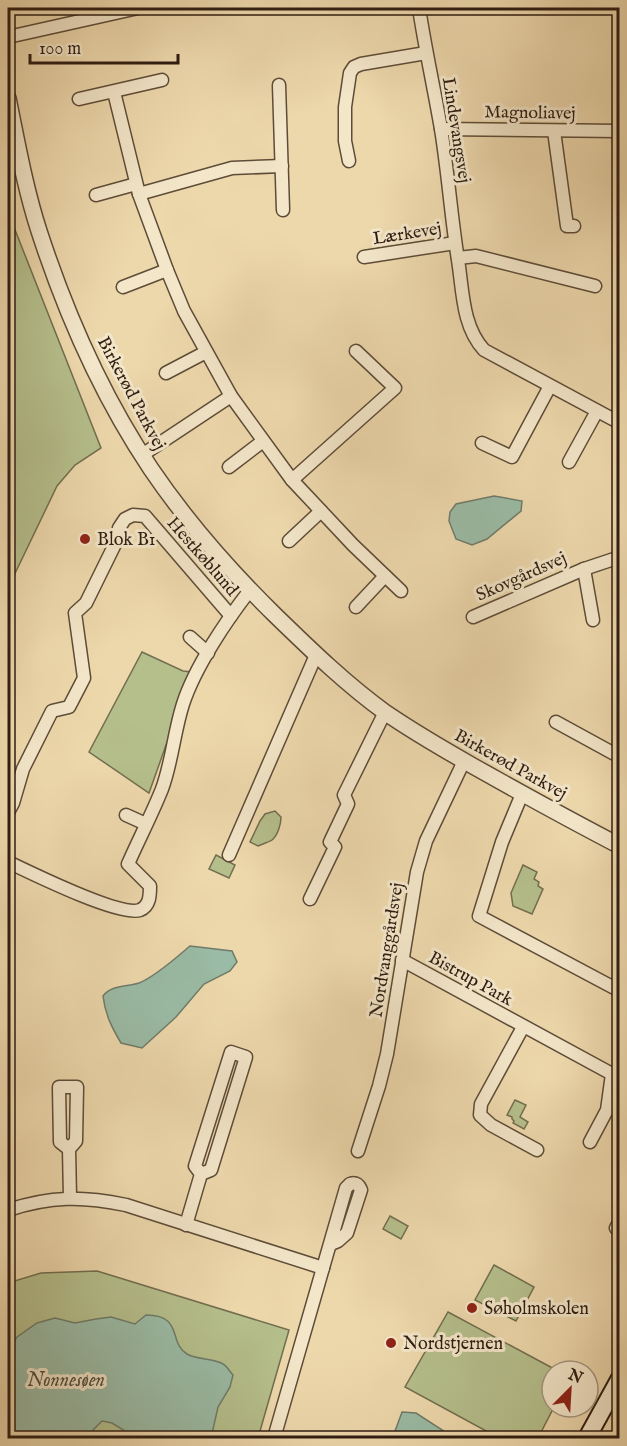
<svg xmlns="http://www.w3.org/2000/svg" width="627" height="1446" viewBox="0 0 627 1446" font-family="'IM FELL English',serif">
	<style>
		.green { fill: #b5bf8c; stroke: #726e4f; stroke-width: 1.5 }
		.water { fill: #9abba5; stroke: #6f7c6a; stroke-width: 1.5 }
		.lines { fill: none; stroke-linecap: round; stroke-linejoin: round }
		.minor-casing { stroke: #5e4c38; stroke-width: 15 }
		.tertiary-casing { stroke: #5e4c38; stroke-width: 18 }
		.secondary-casing { stroke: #2f1d12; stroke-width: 20 }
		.minor { stroke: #f3e6c9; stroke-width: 12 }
		.tertiary { stroke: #f3e6c9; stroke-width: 15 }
		.secondary { stroke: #f3e6c9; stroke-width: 16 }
		.poi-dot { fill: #8f2418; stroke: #f3e6c9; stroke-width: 2 }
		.labels { text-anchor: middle; stroke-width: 6; stroke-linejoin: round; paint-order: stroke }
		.street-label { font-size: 18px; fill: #2f1d12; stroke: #f3e6c9 }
		.poi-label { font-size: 18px; fill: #2f1d12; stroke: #f3e6c9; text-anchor: start }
		.water-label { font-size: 20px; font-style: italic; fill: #4f4c3e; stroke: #f3e6c9 }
	</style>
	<rect width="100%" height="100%" fill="#edd8ac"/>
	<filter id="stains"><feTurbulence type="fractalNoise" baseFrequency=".00333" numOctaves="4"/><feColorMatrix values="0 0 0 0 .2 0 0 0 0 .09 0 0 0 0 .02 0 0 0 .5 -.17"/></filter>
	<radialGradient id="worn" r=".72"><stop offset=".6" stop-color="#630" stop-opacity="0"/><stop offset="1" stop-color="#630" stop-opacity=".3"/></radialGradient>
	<!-- green -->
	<g class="green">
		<path d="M8,212l93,236 -26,17 -18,21 -49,102z"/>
		<path d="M142,652l41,19 9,1 -43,121 -60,-41z"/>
		<path d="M275,811l6,6c0,7 -3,18 -9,23 -3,2 -10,4 -14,6l-8,-4 10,-21 5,-7z"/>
		<path d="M216,855l19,10 -6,13 -20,-9z"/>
		<path d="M523,865l14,7 -3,7 5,3 -1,4 5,3 -11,25 -19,-8 -2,-13z"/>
		<path d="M515,1100l11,5 -6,12 8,5 -4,7 -11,-6 1,-2 -2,-2v-2l-5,-2z"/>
		<path d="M390,1216l18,10 -7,13 -18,-10z"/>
		<path d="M494,1265l40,22 -18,34 -41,-21z"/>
		<path d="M97,1271l192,59 -31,108h-250v-146l3,-10 30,-9z"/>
		<path d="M448,1312l110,59h-6v36h2l-16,31h-39l-94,-51z"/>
	</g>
	<!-- water -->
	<g class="water">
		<path d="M494,496l28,5 -1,10 -34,28 -15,6 -16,-6 -7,-18 1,-9 6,-8z"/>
		<path d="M190,946l42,5 5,11 -7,9 -26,13 -28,33 -34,31 -21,-5c-9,-15 -16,-29 -18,-47 8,-11 23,-9 36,-13 16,-6 38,-26 51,-37z"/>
		<path d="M146,1315c38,0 22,28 41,39 10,6 26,4 36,10 4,2 7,8 10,11l-3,12 -12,20 -7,31h-75l-24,-15 -10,-2 -9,9 -4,8h-81v-88l9,-13 20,-14 18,-5 20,5 21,-4 15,-2 24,7z"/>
		<path d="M402,1412l14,1 31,20 5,5h-58v-4z"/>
	</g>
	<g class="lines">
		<defs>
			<g id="minor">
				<path d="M419,8c6,40 15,80 22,121 7,43 10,87 17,131 5,31 4,66 26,90l136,73"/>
				<path d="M8,37l130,-29"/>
				<path d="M279,85l4,125"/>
				<path d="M114,92l25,102 28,76 17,41 47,85 61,84 61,65 48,46"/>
				<path d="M79,99l83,-19"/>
				<path d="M441,129l179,2"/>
				<path d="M554,131l13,95h7"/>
				<path d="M349,161l-4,-20v-34l5,-34 4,-6 7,-3 65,-11"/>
				<path d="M139,194l93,-26 50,-2"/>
				<path d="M96,195l40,-11"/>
				<path d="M364,257l91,-14"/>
				<path d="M458,258l18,-2 119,30"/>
				<path d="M123,287l44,-17"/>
				<path d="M166,373l40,-21"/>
				<path d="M482,443l30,14 38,-71"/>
				<path d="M142,455l89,-59"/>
				<path d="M569,462l28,-51"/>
				<path d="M229,467l34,-26"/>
				<path d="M292,480l103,-92 -39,-37"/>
				<path d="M289,541l32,-30"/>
				<path d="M584,569l9,51"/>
				<path d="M356,607l29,-31"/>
				<path d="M473,617l111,-48 36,-12"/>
				<path d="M190,637l18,16"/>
				<path d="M556,722l64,35"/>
				<path d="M522,794l-20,48 -23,74 141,75"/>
				<path d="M8,812l5,-9 10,-34 29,-58 17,-4 15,-29 -9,-65 11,-10 31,-63 2,-12 6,-9 8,-4 12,1 86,100"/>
				<path d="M126,815l20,9"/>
				<path d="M229,855l87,-200"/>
				<path d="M8,862c21,10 112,55 132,48 10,-4 10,-15 10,-24l-22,-22c11,-25 24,-50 34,-75 10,-27 12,-57 21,-85 12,-37 43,-83 67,-114"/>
				<path d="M310,899l25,-52 -5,-5 18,-38 -4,-9 41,-83"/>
				<path d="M402,960l210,114 -5,36 -17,32"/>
				<path d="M523,1027l-42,77 -1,11 11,10 46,25"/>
				<path d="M69,1149l-9,-7 -1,-55h18l-1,54 -7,8 1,49"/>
				<path d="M358,1151l21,-65 8,-32 30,-182 9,-31 38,-80"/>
				<path d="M8,1210c43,-14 74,-14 118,-5l197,63"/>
				<path d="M186,1225l15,-51 10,-4 35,-113 -15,-5 -36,114 6,8"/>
				<path d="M616,1228l4,-7"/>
				<path d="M274,1438l72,-250 4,-4c6,-2 9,1 11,6l-14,43 -9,8 -7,3"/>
			</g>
			<path id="tertiary" d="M8,98c9,44 17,90 31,133 27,83 63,165 112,238 36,53 79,102 125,147 35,34 70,68 110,97 28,19 57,36 87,53 48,27 97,54 147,80"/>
			<path id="secondary" d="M587,1438l33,-60"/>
		</defs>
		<!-- minor casing -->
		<use href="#minor" class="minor-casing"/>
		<!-- tertiary casing -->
		<use href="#tertiary" class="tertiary-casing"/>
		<!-- secondary casing -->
		<use href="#secondary" class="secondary-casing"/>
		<!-- minor -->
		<use href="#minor" class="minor"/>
		<!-- tertiary -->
		<use href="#tertiary" class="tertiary"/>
		<!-- secondary -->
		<use href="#secondary" class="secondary"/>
	</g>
	<!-- markers -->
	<g class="poi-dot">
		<circle cx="85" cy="539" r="6"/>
		<circle cx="472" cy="1308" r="6"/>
		<circle cx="391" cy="1343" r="6"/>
	</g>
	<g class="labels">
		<!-- street labels -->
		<g class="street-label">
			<text transform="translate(530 112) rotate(1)" y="6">Magnoliavej</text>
			<text transform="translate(457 130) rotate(81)" y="6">Lindevangsvej</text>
			<text transform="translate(407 233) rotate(-9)" y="6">Lærkevej</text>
			<text transform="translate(132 393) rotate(62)" y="6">Birkerød Parkvej</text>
			<text transform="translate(203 556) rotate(49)" y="6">Hestkøblund</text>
			<text transform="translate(521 576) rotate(-24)" y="6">Skovgårdsvej</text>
			<text transform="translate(511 764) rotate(29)" y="6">Birkerød Parkvej</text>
			<text transform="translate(386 950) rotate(-81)" y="6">Nordvanggårdsvej</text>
			<text transform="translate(471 978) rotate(29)" y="6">Bistrup Park</text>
		</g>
		<!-- poi labels -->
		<g class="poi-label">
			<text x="97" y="545">Blok B1</text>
			<text x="484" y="1314">Søholmskolen</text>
			<text x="403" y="1349">Nordstjernen</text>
		</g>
		<!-- water labels -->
		<g class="water-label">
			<text x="66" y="1386">Nonnesøen</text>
		</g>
	</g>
	<!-- margin -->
	<rect width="627" height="1446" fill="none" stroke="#edd8ac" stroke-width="30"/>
	<rect x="9" y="9" width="609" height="1428" fill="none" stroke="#2f1d12" stroke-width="3"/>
	<rect x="15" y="15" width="597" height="1416" fill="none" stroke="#2f1d12" stroke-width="1.5"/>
	<!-- north arrow -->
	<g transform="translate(570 1389) rotate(24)"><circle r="28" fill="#f3e6c9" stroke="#a59680" stroke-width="1.5"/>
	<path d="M0-4.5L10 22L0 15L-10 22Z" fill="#8f2418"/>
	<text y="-9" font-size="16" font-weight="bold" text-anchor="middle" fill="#2f1d12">N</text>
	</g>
	<!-- scale -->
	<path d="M30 54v9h148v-9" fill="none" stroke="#2f1d12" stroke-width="3"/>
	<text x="39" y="54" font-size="18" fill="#2f1d12" stroke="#f3e6c9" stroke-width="4.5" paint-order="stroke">100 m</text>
	<rect width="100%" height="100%" filter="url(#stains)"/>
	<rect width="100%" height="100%" fill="url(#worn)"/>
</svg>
